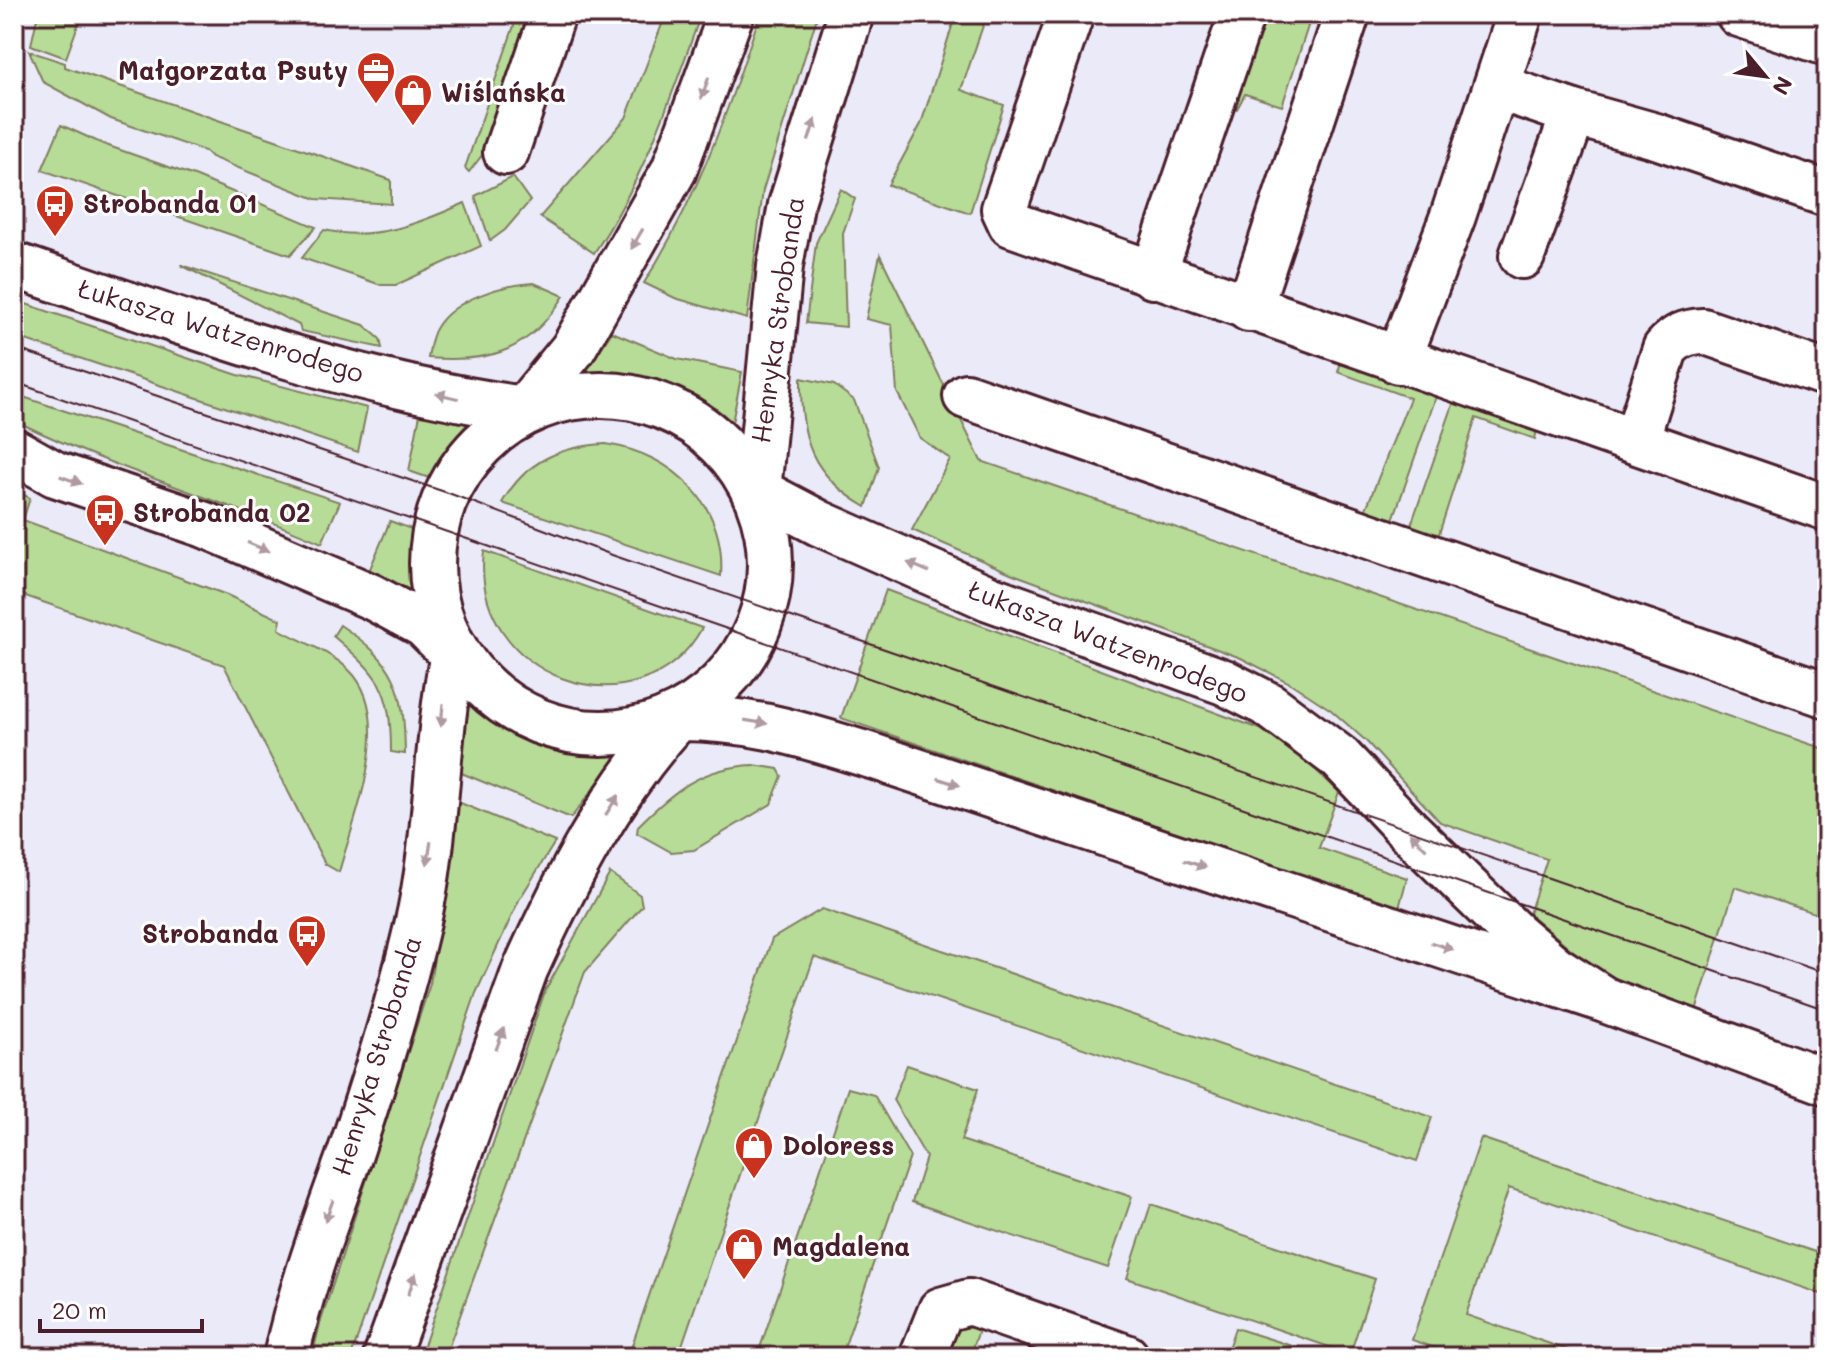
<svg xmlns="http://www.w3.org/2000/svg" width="1841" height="1371" viewBox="0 0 1841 1371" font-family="Mali,sans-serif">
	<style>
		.green { fill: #b7dc97; stroke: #807e61; stroke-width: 2 }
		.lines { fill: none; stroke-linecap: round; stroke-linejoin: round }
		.minor-casing { stroke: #4a1f2b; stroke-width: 50 }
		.tertiary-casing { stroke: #4a1f2b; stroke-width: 50 }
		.minor { stroke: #fff; stroke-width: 44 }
		.tertiary { stroke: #fff; stroke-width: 44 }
		.tram { stroke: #4a1f2b; stroke-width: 2 }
		.oneway { fill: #ae9aa0 }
		.labels { text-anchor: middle; stroke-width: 6; stroke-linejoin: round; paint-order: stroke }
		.poi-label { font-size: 26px; font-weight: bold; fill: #4a1f2b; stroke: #fff; text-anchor: start }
		.street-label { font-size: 26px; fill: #4a1f2b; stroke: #fff }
	</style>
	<rect width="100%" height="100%" fill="#ebeaf9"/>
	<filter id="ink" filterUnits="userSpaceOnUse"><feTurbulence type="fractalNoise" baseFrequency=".0125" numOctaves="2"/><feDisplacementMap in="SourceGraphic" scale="16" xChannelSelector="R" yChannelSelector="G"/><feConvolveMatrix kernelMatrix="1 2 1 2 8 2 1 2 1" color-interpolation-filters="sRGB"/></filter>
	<g filter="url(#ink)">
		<!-- green -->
		<g class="green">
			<path d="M38,14h44l-16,44 -35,-13z"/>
			<path d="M518,14h15l-47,136 -17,22 -4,-4z"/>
			<path d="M666,14h35c-30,83 -57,165 -107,239l-54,-36 86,-99z"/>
			<path d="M760,14h58l-55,176 -16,129 -72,-21 -31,-15c53,-84 85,-174 116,-269z"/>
			<path d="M956,14h31l-26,76 43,15 -34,108 -82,-28 33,-61z"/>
			<path d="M1258,14h54l-30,92 -37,-12 -8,15 -13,3z"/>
			<path d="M29,51l36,12v4l326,113v24l-75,-5 -105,-42 -6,-6 -94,-32 -68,-37z"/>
			<path d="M61,125l42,19 94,33 119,50 -26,28 -248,-85z"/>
			<path d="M513,177l17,24 -25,29 -15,11 -15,-45z"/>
			<path d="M841,189l14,10 -12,34 3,94 -40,-4 10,-80z"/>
			<path d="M465,203l16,43 -85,39h-15l-79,-27 22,-28c51,12 96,-7 141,-27z"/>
			<path d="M880,255l101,206 846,289v167l-92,-30 -40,127 -86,-33 -80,-67 18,-55 -107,-37 -74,-81 -35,-31 -41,-27 -49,-25 -228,-84 -101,-44 38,-71 -30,-21 -23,-46 -5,-67 -26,-6z"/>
			<path d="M181,265l183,60 16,14 2,9 -81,-17 -2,-6z"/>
			<path d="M534,283l30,13c-35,55 -72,67 -136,62 2,-10 3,-22 9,-31 18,-29 66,-42 97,-44z"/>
			<path d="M14,300l224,75 129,33 -9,44 -344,-116z"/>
			<path d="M612,332l65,27 65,13 -10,51c-46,-28 -96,-48 -150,-46z"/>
			<path d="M1341,362l96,32 -48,137 -27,-12 48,-121 -72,-26z"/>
			<path d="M801,378l33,7 20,15 25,67 -13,40c-55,-32 -66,-67 -65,-129z"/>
			<path d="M14,394l326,108 -18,41c-99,-43 -203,-72 -300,-119l-8,-4z"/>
			<path d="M1455,399l82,30 -2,10 -59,-21 -38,119 -28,-9z"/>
			<path d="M420,414l54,10 -39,56 -26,-9z"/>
			<path d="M606,444c68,11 120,60 115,132l-219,-73c23,-42 59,-57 104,-59z"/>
			<path d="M14,490l16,8 -7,22 204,75 54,25 -2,9c21,12 52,23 70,41 48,46 5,147 -10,202l-14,-8 -101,-199 -210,-73z"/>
			<path d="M390,521l29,11 -9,66 -41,-27z"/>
			<path d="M484,551l218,77c-63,112 -233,49 -218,-77z"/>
			<path d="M886,590l374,139 43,29 36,34 -20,56 88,30 -8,30 -558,-190z"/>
			<path d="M340,625c57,38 64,62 65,129l-14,-2c0,-64 -11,-76 -58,-116z"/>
			<path d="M470,696c49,32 95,53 155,51l-54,71 -112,-46z"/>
			<path d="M754,765l24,4 4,7 -11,28 -77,46 -23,2 -34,-19 1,-7c35,-35 64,-59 116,-61z"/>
			<path d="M458,802l97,40 -36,58 -43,93 -125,364h-39l8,-33 110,-340z"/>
			<path d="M610,873l30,22 2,11 -57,66 -140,385h-25l125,-366z"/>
			<path d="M822,909l610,208 -15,44 -603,-204 -136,400h-50l144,-418z"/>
			<path d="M907,1065l71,24 -17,51 171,57 -24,71 -196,-66 14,-45 -33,-57z"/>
			<path d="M848,1088l26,7 36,62 -69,200h-84z"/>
			<path d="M1481,1138l346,118v40l-318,-108 -43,127 122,42h-126l-50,-17z"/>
			<path d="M1151,1204l224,75 -25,75 -223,-76z"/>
			<path d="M980,1327l-10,30h-29l19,-29z"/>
			<path d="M1235,1328l93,29h-103z"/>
		</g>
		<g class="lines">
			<defs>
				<g id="minor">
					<path d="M851,14l-60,191 -11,61 -22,225 61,32 170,75 235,84 45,23 71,53 68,72 107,104 40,34 50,32"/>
					<path d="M1071,14l-67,195 7,15 816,284"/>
					<path d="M1739,14l88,29"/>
					<path d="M1497,87l77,26"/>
					<path d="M506,152l47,-138"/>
					<path d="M1522,256l52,-143 82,23 171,58"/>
					<path d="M1153,276l89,-262"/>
					<path d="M1249,309l98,-295"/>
					<path d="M1398,361l55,-145 67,-202"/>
					<path d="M966,396l861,299"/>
					<path d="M524,409l49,-60 101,-179 57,-156"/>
					<path d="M1636,441l29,-92c11,-13 21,-17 38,-18l124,43"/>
					<path d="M678,718c78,0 124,17 197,39l730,243 222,82"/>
					<path d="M922,1357l19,-47 28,-8 157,55"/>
				</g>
				<g id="tertiary">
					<path d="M14,265c167,57 334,120 510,144"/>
					<circle cx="601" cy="564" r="169"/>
					<path d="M14,451l41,23 150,51 167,72 52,28 25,25"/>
					<path d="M286,1357c15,-70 40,-136 64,-203 25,-75 49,-151 67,-228 21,-89 18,-182 36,-272"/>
					<path d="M386,1357l139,-387c41,-91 86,-178 153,-252"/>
				</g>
			</defs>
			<!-- minor casing -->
			<use href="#minor" class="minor-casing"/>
			<!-- tertiary casing -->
			<use href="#tertiary" class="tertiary-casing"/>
			<!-- minor -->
			<use href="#minor" class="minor"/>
			<!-- tertiary -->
			<use href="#tertiary" class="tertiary"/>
			<!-- tram -->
			<g class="tram">
				<path d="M14,348l437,146 161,61 1215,419"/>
				<path d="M14,382c605,206 1208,419 1813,628"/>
			</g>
		</g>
		<!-- one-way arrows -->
		<defs><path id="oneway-solid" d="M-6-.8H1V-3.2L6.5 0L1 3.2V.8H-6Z" transform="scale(2)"/></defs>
		<g class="oneway">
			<use href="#oneway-solid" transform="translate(705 88) rotate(109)"/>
			<use href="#oneway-solid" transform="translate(812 130) rotate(-72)"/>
			<use href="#oneway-solid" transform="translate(637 239) rotate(120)"/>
			<use href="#oneway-solid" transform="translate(447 396) rotate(-167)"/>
			<use href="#oneway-solid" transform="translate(71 480) rotate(19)"/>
			<use href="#oneway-solid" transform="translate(258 547) rotate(23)"/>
			<use href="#oneway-solid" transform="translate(918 567) rotate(-157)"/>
			<use href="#oneway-solid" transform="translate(442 715) rotate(95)"/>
			<use href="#oneway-solid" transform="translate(756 722) rotate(9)"/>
			<use href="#oneway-solid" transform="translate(949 782) rotate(18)"/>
			<use href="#oneway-solid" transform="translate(612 805) rotate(-57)"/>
			<use href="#oneway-solid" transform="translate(1418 841) rotate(-135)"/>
			<use href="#oneway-solid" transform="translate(429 853) rotate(99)"/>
			<use href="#oneway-solid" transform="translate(1195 864) rotate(18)"/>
			<use href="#oneway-solid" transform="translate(1442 946) rotate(18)"/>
			<use href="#oneway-solid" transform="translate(500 1039) rotate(-70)"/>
			<use href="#oneway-solid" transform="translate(329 1211) rotate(110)"/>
			<use href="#oneway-solid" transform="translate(412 1284) rotate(-70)"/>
		</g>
	</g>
	<!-- icons -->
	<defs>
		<symbol id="office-pin" viewBox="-11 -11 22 30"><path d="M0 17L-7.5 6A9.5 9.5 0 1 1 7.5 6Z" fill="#c8321e" stroke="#fff"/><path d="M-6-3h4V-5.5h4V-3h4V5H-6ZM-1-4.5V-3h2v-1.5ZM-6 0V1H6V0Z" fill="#fff"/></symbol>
		<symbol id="shop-pin" viewBox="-11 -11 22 30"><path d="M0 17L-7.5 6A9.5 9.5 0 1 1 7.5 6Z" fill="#c8321e" stroke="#fff"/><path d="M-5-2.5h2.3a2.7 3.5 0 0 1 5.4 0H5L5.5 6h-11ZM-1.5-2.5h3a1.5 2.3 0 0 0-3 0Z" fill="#fff"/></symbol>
		<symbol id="bus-pin" viewBox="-11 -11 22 30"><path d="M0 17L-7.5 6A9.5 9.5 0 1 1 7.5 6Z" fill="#c8321e" stroke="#fff"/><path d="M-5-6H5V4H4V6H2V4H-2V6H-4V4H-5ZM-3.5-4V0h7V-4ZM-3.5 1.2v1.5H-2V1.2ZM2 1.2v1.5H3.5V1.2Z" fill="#fff"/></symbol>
	</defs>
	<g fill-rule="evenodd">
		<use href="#office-pin" x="354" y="49" width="44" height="60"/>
		<use href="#shop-pin" x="391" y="71" width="44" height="60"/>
		<use href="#bus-pin" x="33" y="182" width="44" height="60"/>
		<use href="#bus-pin" x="83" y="491" width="44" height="60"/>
		<use href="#bus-pin" x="285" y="912" width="44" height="60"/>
		<use href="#shop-pin" x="732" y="1124" width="44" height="60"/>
		<use href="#shop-pin" x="722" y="1225" width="44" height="60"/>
	</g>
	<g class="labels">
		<!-- poi labels -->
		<g class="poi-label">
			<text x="348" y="80" text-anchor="end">Małgorzata Psuty</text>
			<text x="441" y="102">Wiślańska</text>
			<text x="83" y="213">Strobanda 01</text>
			<text x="133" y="522">Strobanda 02</text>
			<text x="279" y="943" text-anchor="end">Strobanda</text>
			<text x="782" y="1155">Doloress</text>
			<text x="772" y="1256">Magdalena</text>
		</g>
		<!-- street labels -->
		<g class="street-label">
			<text transform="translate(778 320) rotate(-82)" y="9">Henryka Strobanda</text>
			<text transform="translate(221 331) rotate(17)" y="9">Łukasza Watzenrodego</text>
			<text transform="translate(1108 642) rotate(21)" y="9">Łukasza Watzenrodego</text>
			<text transform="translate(377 1056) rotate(-73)" y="9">Henryka Strobanda</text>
		</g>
	</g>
	<!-- margin -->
	<rect width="1841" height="1371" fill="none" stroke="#fff" stroke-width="48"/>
	<rect x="24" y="24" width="1793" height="1323" fill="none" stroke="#4a1f2b" stroke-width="3" filter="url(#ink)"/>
	<!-- north arrow -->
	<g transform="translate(1765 76) rotate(119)" stroke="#ffffff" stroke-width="6" paint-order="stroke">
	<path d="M0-6L14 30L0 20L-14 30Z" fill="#4a1f2b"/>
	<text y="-12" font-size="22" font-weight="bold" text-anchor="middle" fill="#4a1f2b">N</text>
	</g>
	<!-- scale -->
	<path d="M40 1319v12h162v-12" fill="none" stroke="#4a1f2b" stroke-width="4"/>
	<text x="52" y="1319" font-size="24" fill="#4a1f2b" stroke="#ffffff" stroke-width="6" paint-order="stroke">20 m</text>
</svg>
